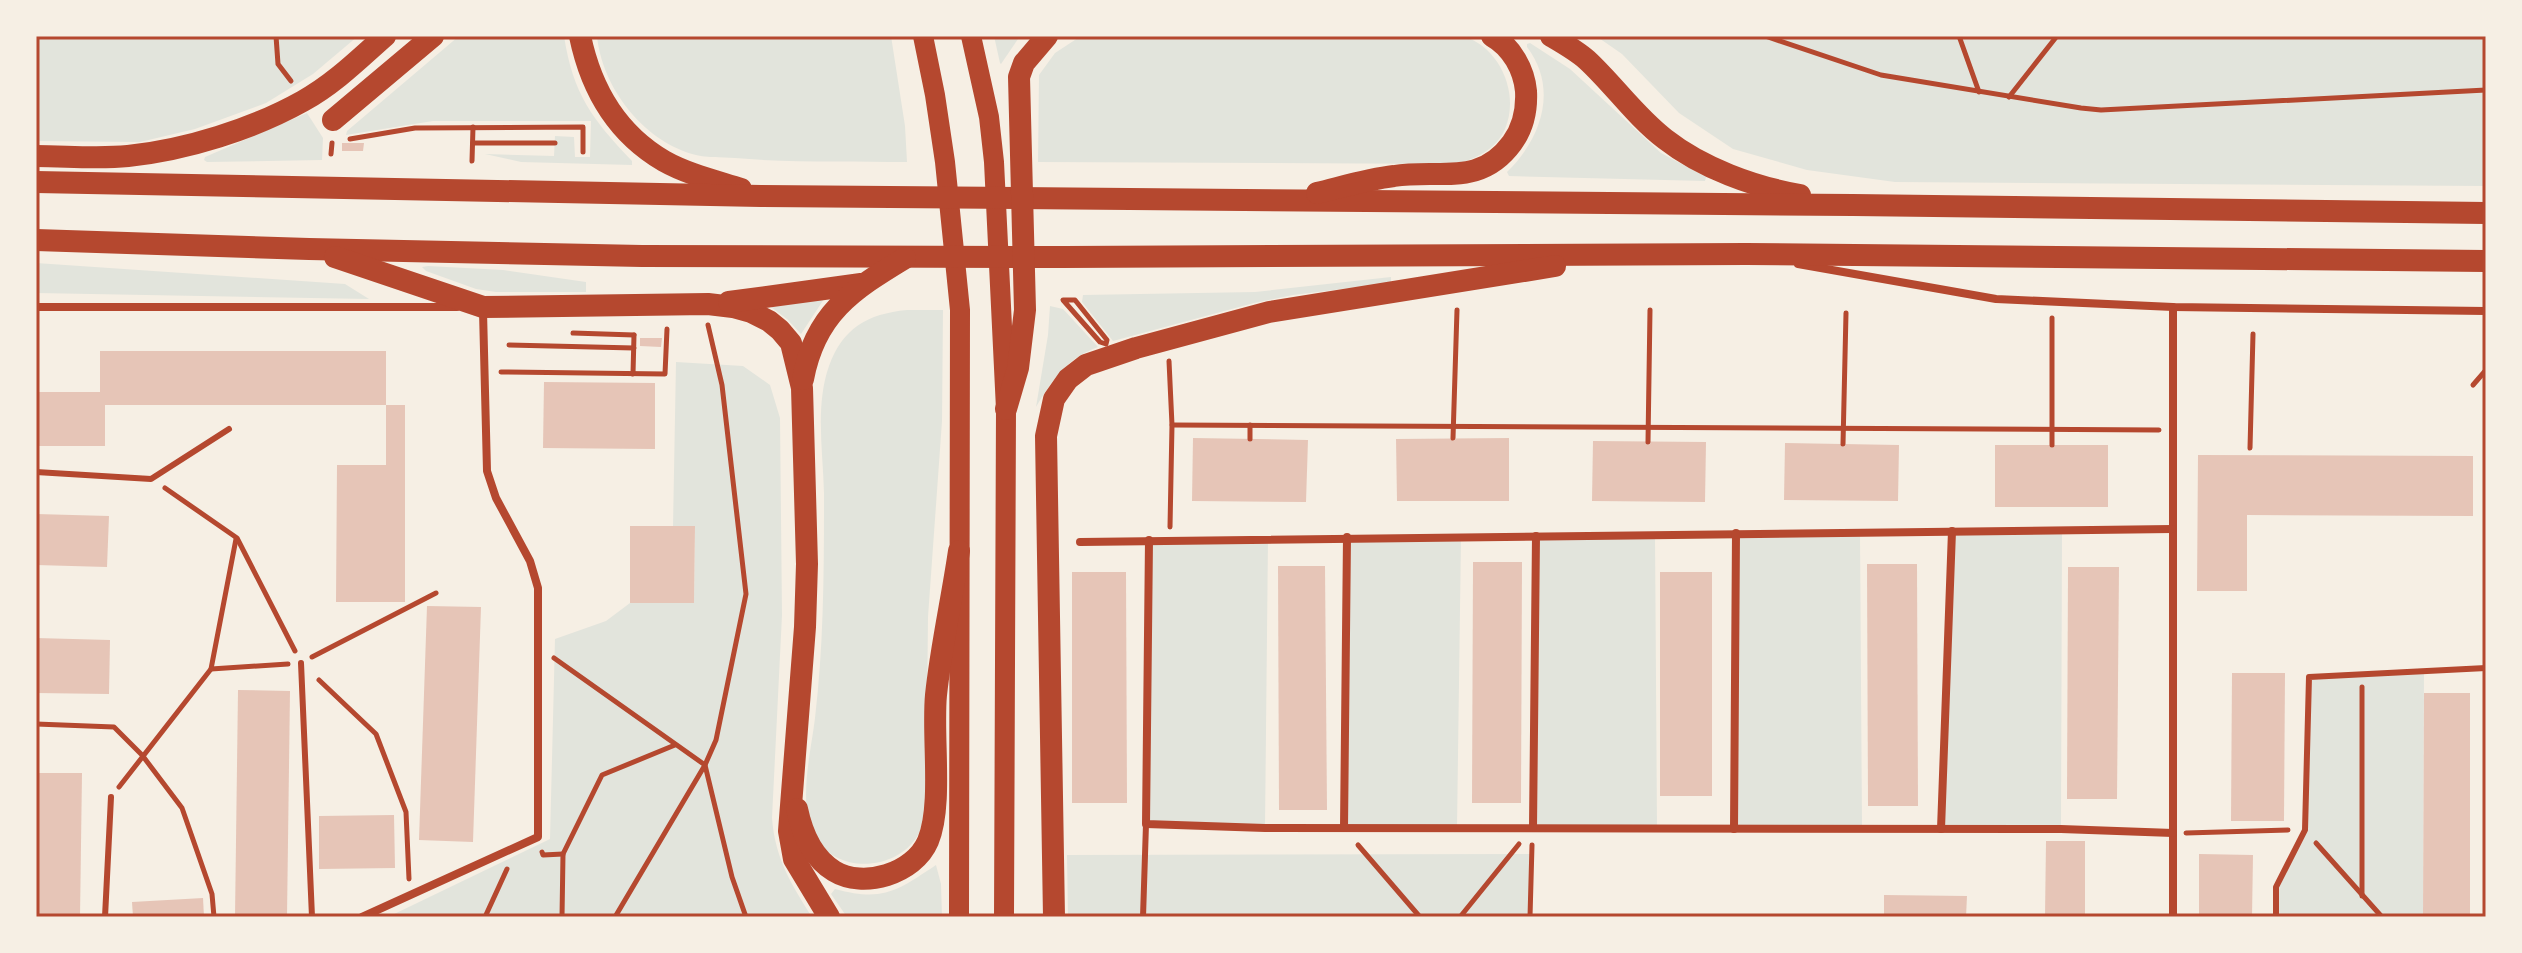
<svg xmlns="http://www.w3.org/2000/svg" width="2522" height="953" viewBox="0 0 2522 953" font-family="'Noto Sans',sans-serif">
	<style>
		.green { fill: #e2e4dc }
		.building { fill: #e6c5b7 }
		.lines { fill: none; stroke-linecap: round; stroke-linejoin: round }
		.path { stroke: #b5482f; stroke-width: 5 }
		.service { stroke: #b5482f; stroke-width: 6 }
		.minor { stroke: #b5482f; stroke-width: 8 }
		.primary { stroke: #b5482f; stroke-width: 20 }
		.trunk { stroke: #b5482f; stroke-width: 22 }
		.neatline { fill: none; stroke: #b5482f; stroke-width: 3 }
	</style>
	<rect width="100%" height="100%" fill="#f6efe4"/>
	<!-- green -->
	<g class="green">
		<path d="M36,36h322l-45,38 -47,29 -71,26 -55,13 -104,-1z"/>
		<path d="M459,36h105c9,58 28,83 68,125v4l-111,-3 -36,-8 69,2 1,-20 19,1 1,20h15l1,-36h-158l-87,14 1,-4z"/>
		<path d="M597,36h294l14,90 2,36c-57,-1 -115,1 -172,-4 -14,-1 -30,0 -43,-4 -50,-15 -90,-67 -95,-118z"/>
		<path d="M994,36h26l-19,28 -1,-1z"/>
		<path d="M1081,36h382c37,11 57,58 42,93 -9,21 -30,30 -50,35l-417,-2 1,-87 16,-22z"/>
		<path d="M1596,36h890v150l-591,-4 -88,-12 -74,-21 -54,-36 -57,-59z"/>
		<path d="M1530,43l40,26 91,84 45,24 -1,4 -196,-5 -2,-4c34,-33 52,-83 20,-125v-3z"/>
		<path d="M307,113l16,25 -1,22 -115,2 -3,-2 1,-3z"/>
		<path d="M36,263l309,21 24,15 -333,-6z"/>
		<path d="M428,266l75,4 83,12v10h-90l-20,-3 -50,-18 -4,-4z"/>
		<path d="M1391,277v6l-98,12 -39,8 -141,38 -31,-39 1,-7 172,-3z"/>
		<path d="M824,299l-23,35 -14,-15 -16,-12z"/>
		<path d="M1050,306l13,3 35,38c-31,11 -46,33 -62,60l12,-72z"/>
		<path d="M907,310h36l-1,111 -14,196 -2,189c-2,10 -3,20 -8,29 -21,36 -81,40 -103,2 -18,-31 -4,-85 0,-119 9,-75 9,-150 9,-225 -1,-42 -9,-87 5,-127 14,-38 38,-52 78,-56z"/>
		<path d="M676,362l67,4 27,19 10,33 2,197 -10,203c3,40 19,66 40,99h-424l162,-78 5,-200 51,-18 24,-18h64l1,-76h-22z"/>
		<path d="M2062,530l-1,299h-120l11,-298z"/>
		<path d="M1860,532l2,297h-128l2,-296z"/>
		<path d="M1655,534l2,294h-124l3,-292z"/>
		<path d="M1347,537h114l-4,291h-113z"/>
		<path d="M1268,538l-3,290 -119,-4 3,-284z"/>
		<path d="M2424,671l-1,246h-147v-30l29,-57 4,-153z"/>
		<path d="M1532,854l-2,63h-462l-1,-62z"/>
		<path d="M936,865l5,19 1,33h-95l-16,-23 4,-5c48,13 62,2 101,-24z"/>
	</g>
	<!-- building -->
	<g class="building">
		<path d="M342,143h22l-1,8h-21z"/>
		<path d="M640,338h22l-1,9 -21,-1z"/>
		<path d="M100,351h286v54h19v197h-69l1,-137h49v-60h-281v41h-69v-54h64z"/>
		<path d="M544,382l111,1v66l-112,-1z"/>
		<path d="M1193,438l115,2 -2,62 -114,-1z"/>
		<path d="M1509,438v63h-112l-1,-62z"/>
		<path d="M1593,441l113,1 -1,60 -113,-1z"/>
		<path d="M1785,443l114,2 -1,56 -114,-1z"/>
		<rect x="1995" y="445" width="113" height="62"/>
		<path d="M2198,455l275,1v60l-226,-1v76h-50z"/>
		<path d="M36,514l73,2 -2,51 -71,-2z"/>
		<path d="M630,526h65l-1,77h-64z"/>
		<path d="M1473,562h49l-1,241h-49z"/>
		<path d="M1867,564h50l1,242h-50z"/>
		<path d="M1278,566h47l2,244h-48z"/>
		<path d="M2068,567h51l-2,232h-50z"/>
		<path d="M1072,572h54l1,231h-55z"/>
		<rect x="1660" y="572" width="52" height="224"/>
		<path d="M427,606l54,1 -8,235 -54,-2z"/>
		<path d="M36,638l74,2 -1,54 -73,-1z"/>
		<path d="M2232,673h53l-1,148h-53z"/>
		<path d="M238,690l52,1 -3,226h-52z"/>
		<path d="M2424,693h46v224h-47z"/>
		<path d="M36,773h46l-2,144h-44z"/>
		<path d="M394,815l1,53 -76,1v-53z"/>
		<path d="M2046,841h39v76h-40z"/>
		<path d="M2199,854l54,1 -1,62h-53z"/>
		<path d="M1884,895l83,1 -1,21h-82z"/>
		<path d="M203,898l1,19h-71l-1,-15z"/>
	</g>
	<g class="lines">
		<!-- path -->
		<g class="path">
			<path d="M276,36l2,28 13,17"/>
			<path d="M1765,36l116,39 200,33 20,2 385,-20"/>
			<path d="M1959,36l20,56"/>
			<path d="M2009,97l48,-61"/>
			<path d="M350,139l65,-11 168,-1v25"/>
			<path d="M473,143h82"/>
			<path d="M331,154l1,-11"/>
			<path d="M472,161l1,-34"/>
			<path d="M1063,300h12l32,40 -1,4 -6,-2z"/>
			<path d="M573,333l61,2"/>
			<path d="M509,345l125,3"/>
			<path d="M1169,361l3,64 -2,102"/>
			<path d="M501,372l164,2 2,-45"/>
			<path d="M633,374l1,-39"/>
			<path d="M2473,385l13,-15"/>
			<path d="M1172,425l987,5"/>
			<path d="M1453,438l4,-128"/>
			<path d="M1250,439v-14"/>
			<path d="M1648,442l2,-132"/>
			<path d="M1843,444l3,-131"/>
			<path d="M2052,445v-127"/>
			<path d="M2250,448l3,-114"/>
			<path d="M165,488l72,50 58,113"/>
			<path d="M312,657l124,-64"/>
			<path d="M554,658l151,107 27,112 14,40"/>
			<path d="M211,669l77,-5"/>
			<path d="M319,680l57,54 30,78 3,67"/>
			<path d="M36,724l78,3 28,28 40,53 30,86 2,23"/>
			<path d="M119,787l92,-118 25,-130"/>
			<path d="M2186,833l102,-3"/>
			<path d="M2316,843l66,74"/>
			<path d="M1358,845l62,72"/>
			<path d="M542,852l1,3 20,-1"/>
			<path d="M2362,896v-209"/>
			<path d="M485,917l22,-48"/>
			<path d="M562,917l1,-63 39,-79 73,-30"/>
			<path d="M615,917l90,-152 11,-25 30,-146 -24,-209 -14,-60"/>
			<path d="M1460,917l59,-73"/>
			<path d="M1530,917l2,-72"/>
		</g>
		<!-- service -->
		<g class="service">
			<path d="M36,472l115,7 78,-50"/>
			<path d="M301,663l11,254"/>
			<path d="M105,917l6,-120"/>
			<path d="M1143,917l3,-93"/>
			<path d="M2276,917v-30l29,-57 4,-153 177,-9"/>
		</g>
		<!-- minor -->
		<g class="minor">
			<path d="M1798,264l198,35 177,8 313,4"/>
			<path d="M36,307h421"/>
			<path d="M2173,307v610"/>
			<path d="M1149,540l-3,284 119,4 796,1 112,4"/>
			<path d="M1080,542l1092,-13"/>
			<path d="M1344,828l3,-291"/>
			<path d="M1533,828l3,-292"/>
			<path d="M1734,829l2,-296"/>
			<path d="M1941,829l11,-298"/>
			<path d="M362,917l176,-80v-249l-8,-27 -34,-63 -9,-27 -4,-160"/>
		</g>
		<!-- primary -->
		<g class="primary">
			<path d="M923,36l12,59 10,67 15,148 -1,607"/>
			<path d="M971,36l18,81 5,45 12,247 -2,508"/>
		</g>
		<!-- trunk -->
		<g class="trunk">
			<path d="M580,36c11,53 36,97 84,125 23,13 52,20 77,28"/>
			<path d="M1551,36c12,7 26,15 36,24 27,25 49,57 78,79 37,29 89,48 135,56"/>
			<path d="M333,120l100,-84"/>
			<path d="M36,156c30,0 62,3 92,0 58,-6 125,-27 175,-55 31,-17 56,-42 82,-65"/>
			<path d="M36,182l725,14 1092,9 633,8"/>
			<path d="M1317,193c25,-6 51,-14 77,-17 46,-7 86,11 118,-33 11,-15 15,-33 14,-52 -2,-21 -14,-44 -34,-55"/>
			<path d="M36,240l273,9 333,7 422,1 682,-3 740,7"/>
			<path d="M335,257l148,50 225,-3 25,3 18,5 18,9 11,9 11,13 11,45 5,176 -2,63 -16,204 5,28 35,58"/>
			<path d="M729,302l132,-18"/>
			<path d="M803,379c12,-65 49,-89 102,-121"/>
			<path d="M1006,409l12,-41 7,-58 -6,-233 5,-14 23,-27"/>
			<path d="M797,809c5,24 16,49 37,62 29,18 80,3 94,-30 15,-36 4,-105 8,-146 5,-48 16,-96 23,-144"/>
			<path d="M1054,917l-8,-481 8,-37 14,-20 18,-14 50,-17 133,-36 286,-46"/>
		</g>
	</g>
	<!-- border -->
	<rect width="2522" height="953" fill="none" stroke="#f6efe4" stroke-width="76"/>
	<rect x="38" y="38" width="2446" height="877" class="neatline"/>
</svg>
